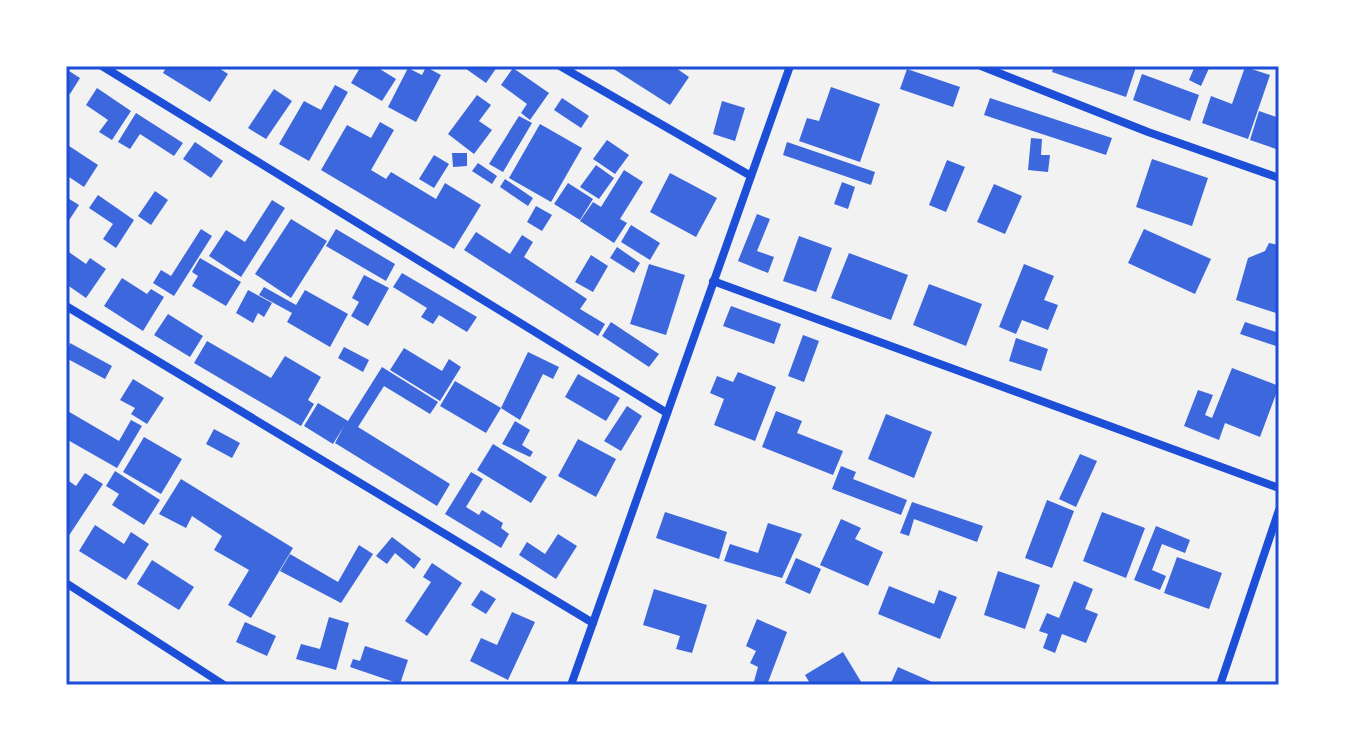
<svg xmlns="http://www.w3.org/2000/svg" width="1345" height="751" viewBox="0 0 1345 751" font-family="Inter,sans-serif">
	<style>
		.building { fill: #3d67dc }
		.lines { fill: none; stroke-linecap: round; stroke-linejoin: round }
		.minor { stroke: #1d4ed8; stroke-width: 8 }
		.neatline { fill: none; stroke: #1d4ed8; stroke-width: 3 }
	</style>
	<rect width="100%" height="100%" fill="#f2f2f2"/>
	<!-- building -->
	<g class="building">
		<path d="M167,66h49l12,8 -18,28 -47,-29z"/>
		<path d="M361,66h14l21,13 -14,22 -31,-18z"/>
		<path d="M462,66h33l2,1 -11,16z"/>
		<path d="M609,66h69l-2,2 13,9 -19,28z"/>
		<path d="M1054,66h80l2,1 -10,30 -74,-25z"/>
		<path d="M1195,66h15l-9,20 -12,-6z"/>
		<path d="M426,67l15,8 -25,47 -28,-15 20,-39 14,7z"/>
		<path d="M1245,67l25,8 -22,64 -46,-16 9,-27 21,8z"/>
		<path d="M513,68l36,25 -19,27 -9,-7 6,-9 -26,-19z"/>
		<path d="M66,69l14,9 -10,16 -4,-3z"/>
		<path d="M907,69l53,18 -7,20 -53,-18z"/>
		<path d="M1142,74l57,21 -9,26 -57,-21z"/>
		<path d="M335,85l13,7 -39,69 -30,-17 25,-43 17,9z"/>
		<path d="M831,87l49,17 -20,58 -61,-21 8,-23 12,3z"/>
		<path d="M97,88l34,23 -19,29 -13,-8 9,-12 -22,-15z"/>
		<path d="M274,89l18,12 -26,38 -18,-11z"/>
		<path d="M477,95l14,10 -12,16 13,9 -18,24 -26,-20z"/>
		<path d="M562,98l27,18 -8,12 -27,-18z"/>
		<path d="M990,98l122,40 -6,17 -122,-40z"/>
		<path d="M722,101l23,7 -10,33 -22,-7z"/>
		<path d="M1259,111l20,7 -2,9 2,1v22l-29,-10z"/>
		<path d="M136,113l47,30 -9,13 -34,-22 -10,15 -12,-7z"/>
		<path d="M519,116l13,7 -29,49 -14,-8z"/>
		<path d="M380,122l14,8 -23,40 15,9 5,-7 45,27 9,-16 36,22 -27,44 -133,-79 26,-45 24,13z"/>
		<path d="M540,124l42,24 -31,54 -42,-24z"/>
		<path d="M1031,138l11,1 -1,16h9l-2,17 -20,-2z"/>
		<path d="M607,140l22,15 -14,19 -22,-15z"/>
		<path d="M195,142l28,19 -12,17 -28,-19z"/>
		<path d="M787,142l88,30 -4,13 -88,-30z"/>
		<path d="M66,144l32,21 -14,22 -18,-12z"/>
		<path d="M452,153h15v13l-14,1z"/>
		<path d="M434,155l15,9 -15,24 -15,-9z"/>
		<path d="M1152,159l56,19 -16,48 -56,-19z"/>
		<path d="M947,160l18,7 -19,45 -17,-7z"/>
		<path d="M478,163l19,13 -5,8 -20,-13z"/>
		<path d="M596,165l18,13 -15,21 -19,-12z"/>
		<path d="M624,170l19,12 -23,37 7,4 -13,20 -34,-22 13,-19 8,5z"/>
		<path d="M670,173l47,25 -21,39 -46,-25z"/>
		<path d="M505,179l28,19 -5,8 -28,-19z"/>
		<path d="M842,182l13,5 -7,22 -14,-5z"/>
		<path d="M568,183l25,16 -13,21 -26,-16z"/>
		<path d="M994,184l28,12 -17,38 -28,-12z"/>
		<path d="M155,191l13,9 -17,25 -13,-9z"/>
		<path d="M98,195l36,25 -18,28 -13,-9 10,-15 -24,-16z"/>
		<path d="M66,197l13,8 -13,20z"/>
		<path d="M272,200l13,8 -44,69 -32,-21 17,-26 19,12z"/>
		<path d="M536,206l16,9 -10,16 -15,-9z"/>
		<path d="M757,214l13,5 -13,32 17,6 -6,16 -30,-12z"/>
		<path d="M291,219l36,22 -36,57 -36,-24z"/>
		<path d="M631,225l29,18 -10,17 -29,-18z"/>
		<path d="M201,229l11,7 -38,60 -21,-13 8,-13 10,6z"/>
		<path d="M336,229l59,35 -9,17 -60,-35z"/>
		<path d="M1144,229l67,30 -16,35 -67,-31z"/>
		<path d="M476,232l34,22 12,-19 11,7 -9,15 63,42 -7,10 25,15 -7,12 -134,-86z"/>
		<path d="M799,236l33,12 -16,44 -33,-11z"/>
		<path d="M1269,243l10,2v69l-43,-14 12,-42 17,-7z"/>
		<path d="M617,247l23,16 -6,10 -24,-15z"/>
		<path d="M66,250l20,14 4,-6 16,11 -20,29 -20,-14z"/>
		<path d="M849,253l59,22 -17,45 -60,-22z"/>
		<path d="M591,255l17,11 -15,26 -18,-10z"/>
		<path d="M200,258l41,24 -15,24 -34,-20 6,-10 -6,-4z"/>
		<path d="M649,264l36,11 -19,60 -36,-11z"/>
		<path d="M1024,264l30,12 -10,24 14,5 -10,25 -26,-10 -6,14 -17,-7z"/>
		<path d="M402,273l75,44 -10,15 -28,-17 -6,9 -12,-7 6,-9 -34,-21z"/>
		<path d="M364,275l25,13 -21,38 -17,-10 8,-14 -7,-4z"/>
		<path d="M122,278l25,16 4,-5 13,8 -21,34 -39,-25z"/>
		<path d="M929,284l53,20 -16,42 -53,-21z"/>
		<path d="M264,287l32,18 9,-15 43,24 -18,33 -43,-25 5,-9 -33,-18z"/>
		<path d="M248,290l24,13 -8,14 -6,-4 -5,10 -17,-10z"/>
		<path d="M731,306l50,18 -7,20 -51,-18z"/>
		<path d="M168,314l35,22 -13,21 -36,-22z"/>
		<path d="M611,322l48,32 -10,13 -47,-31z"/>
		<path d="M1245,322l34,11v14l-39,-13z"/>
		<path d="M803,335l16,6 -15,41 -16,-6z"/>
		<path d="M1016,338l32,11 -7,22 -32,-10z"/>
		<path d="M207,341l64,37 14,-22 36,21 -13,23 6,4 -13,22 -107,-63z"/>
		<path d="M70,343l42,23 -7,13 -39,-21z"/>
		<path d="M344,347l25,13 -6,12 -25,-14z"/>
		<path d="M404,348l38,23 7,-12 12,8 -21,34 -50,-31z"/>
		<path d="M528,352l31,15 -6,12 -10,-5 -23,46 -19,-12z"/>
		<path d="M382,367l56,35 -8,12 -46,-28 -26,41 92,57 -13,22 -102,-63 9,-17 -11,18 -29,-18 14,-23 30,18z"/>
		<path d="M1232,368l47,18 -19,51 -35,-14 -6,17 -35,-14 14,-36 15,5 -8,20 7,3z"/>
		<path d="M738,372l38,15 -21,54 -41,-16 10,-26 -14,-6 7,-17 16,6z"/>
		<path d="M578,374l42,24 -14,23 -41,-24z"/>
		<path d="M133,379l31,19 -17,26 -16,-10 4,-6 -15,-8z"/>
		<path d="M455,381l46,27 -15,25 -46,-27z"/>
		<path d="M627,406l15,10 -21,35 -17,-10z"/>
		<path d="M66,410l53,31 12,-21 11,6 -25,42 -51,-29z"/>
		<path d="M776,411l26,10 -5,12 46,18 -10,24 -71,-28z"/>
		<path d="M886,414l46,18 -18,46 -46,-19z"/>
		<path d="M515,421l15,9 -8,15 11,7 -3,5 -28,-13z"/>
		<path d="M214,429l26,14 -8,15 -26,-14z"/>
		<path d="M144,437l38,22 -21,35 -38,-22z"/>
		<path d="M578,439l38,20 -20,38 -38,-21z"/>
		<path d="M493,444l54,33 -16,26 -54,-33z"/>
		<path d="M1080,454l17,7 -21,46 -17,-8z"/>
		<path d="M841,466l15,6 -3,7 54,21 -6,15 -69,-26z"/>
		<path d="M115,471l45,29 -16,25 -32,-20 7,-11 -13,-8z"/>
		<path d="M471,472l12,7 -17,28 13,8 3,-5 21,13 -2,5 8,6 -8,14 -56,-34z"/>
		<path d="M85,473l18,11 -37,56v-61l10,7z"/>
		<path d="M181,479l112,69 -42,70 -23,-13 21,-35 -35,-20 8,-14 -30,-20 -6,12 -27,-14z"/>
		<path d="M1047,500l27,11 -22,57 -27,-10z"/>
		<path d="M912,502l71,24 -6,16 -63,-23 -5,17 -9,-3z"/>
		<path d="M665,512l62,20 -8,27 -63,-21z"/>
		<path d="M1102,512l43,16 -19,50 -43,-17z"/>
		<path d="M841,519l20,9 -6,11 28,13 -15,34 -48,-21z"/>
		<path d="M768,523l34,11 -20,44 -58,-17 6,-17 28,9z"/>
		<path d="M95,525l29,19 7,-12 18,12 -23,36 -47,-29z"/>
		<path d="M1156,526l34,14 -5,13 -23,-9 -10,26 14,6 -6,14 -26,-10z"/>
		<path d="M558,534l19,12 -21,33 -37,-24 8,-13 18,12z"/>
		<path d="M392,537l29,22 -7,10 -19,-16 -8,11 -11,-8z"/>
		<path d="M359,545l14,9 -32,49 -61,-32 10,-17 48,28z"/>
		<path d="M1177,557l45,16 -13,36 -45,-16z"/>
		<path d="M796,558l25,11 -11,25 -25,-11z"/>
		<path d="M152,560l42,27 -15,23 -42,-26z"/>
		<path d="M432,563l30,20 -35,53 -22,-15 26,-39 -8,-5z"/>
		<path d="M998,571l42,14 -15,44 -41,-14z"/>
		<path d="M1074,581l19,8 -8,20 13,5 -12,29 -24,-9 -7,19 -12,-5 5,-14 -9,-3 8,-18 12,5z"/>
		<path d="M889,586l45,18 5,-14 18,7 -17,42 -62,-25z"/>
		<path d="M654,589l53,16 -15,48 -16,-4 4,-13 -37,-11z"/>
		<path d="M481,590l15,9 -10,15 -15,-9z"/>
		<path d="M512,612l23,10 -27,58 -38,-19 11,-23 16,7z"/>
		<path d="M329,617l20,6 -13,47 -40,-11 5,-15 19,5z"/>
		<path d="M757,619l30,13 -20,53h-14l5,-18 -8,-4 6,-12 -10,-5z"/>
		<path d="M245,622l31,14 -9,20 -31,-14z"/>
		<path d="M365,646l43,14 -8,24 -50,-17 3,-8 7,2z"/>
		<path d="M843,652l20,33h-52l-6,-10z"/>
		<path d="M898,667l41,18h-49z"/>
	</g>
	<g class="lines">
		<!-- minor -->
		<g class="minor">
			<path d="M102,66l565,347"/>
			<path d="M560,66l191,110"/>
			<path d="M981,66l167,66 131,46"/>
			<path d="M713,281l566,207"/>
			<path d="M66,306l527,317"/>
			<path d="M66,583l158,102"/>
			<path d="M571,685l219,-619"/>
			<path d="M1220,685l59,-175"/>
		</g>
	</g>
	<!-- border -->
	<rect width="1345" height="751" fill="none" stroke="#ffffff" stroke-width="136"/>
	<rect x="68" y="68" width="1209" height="615" class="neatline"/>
</svg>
